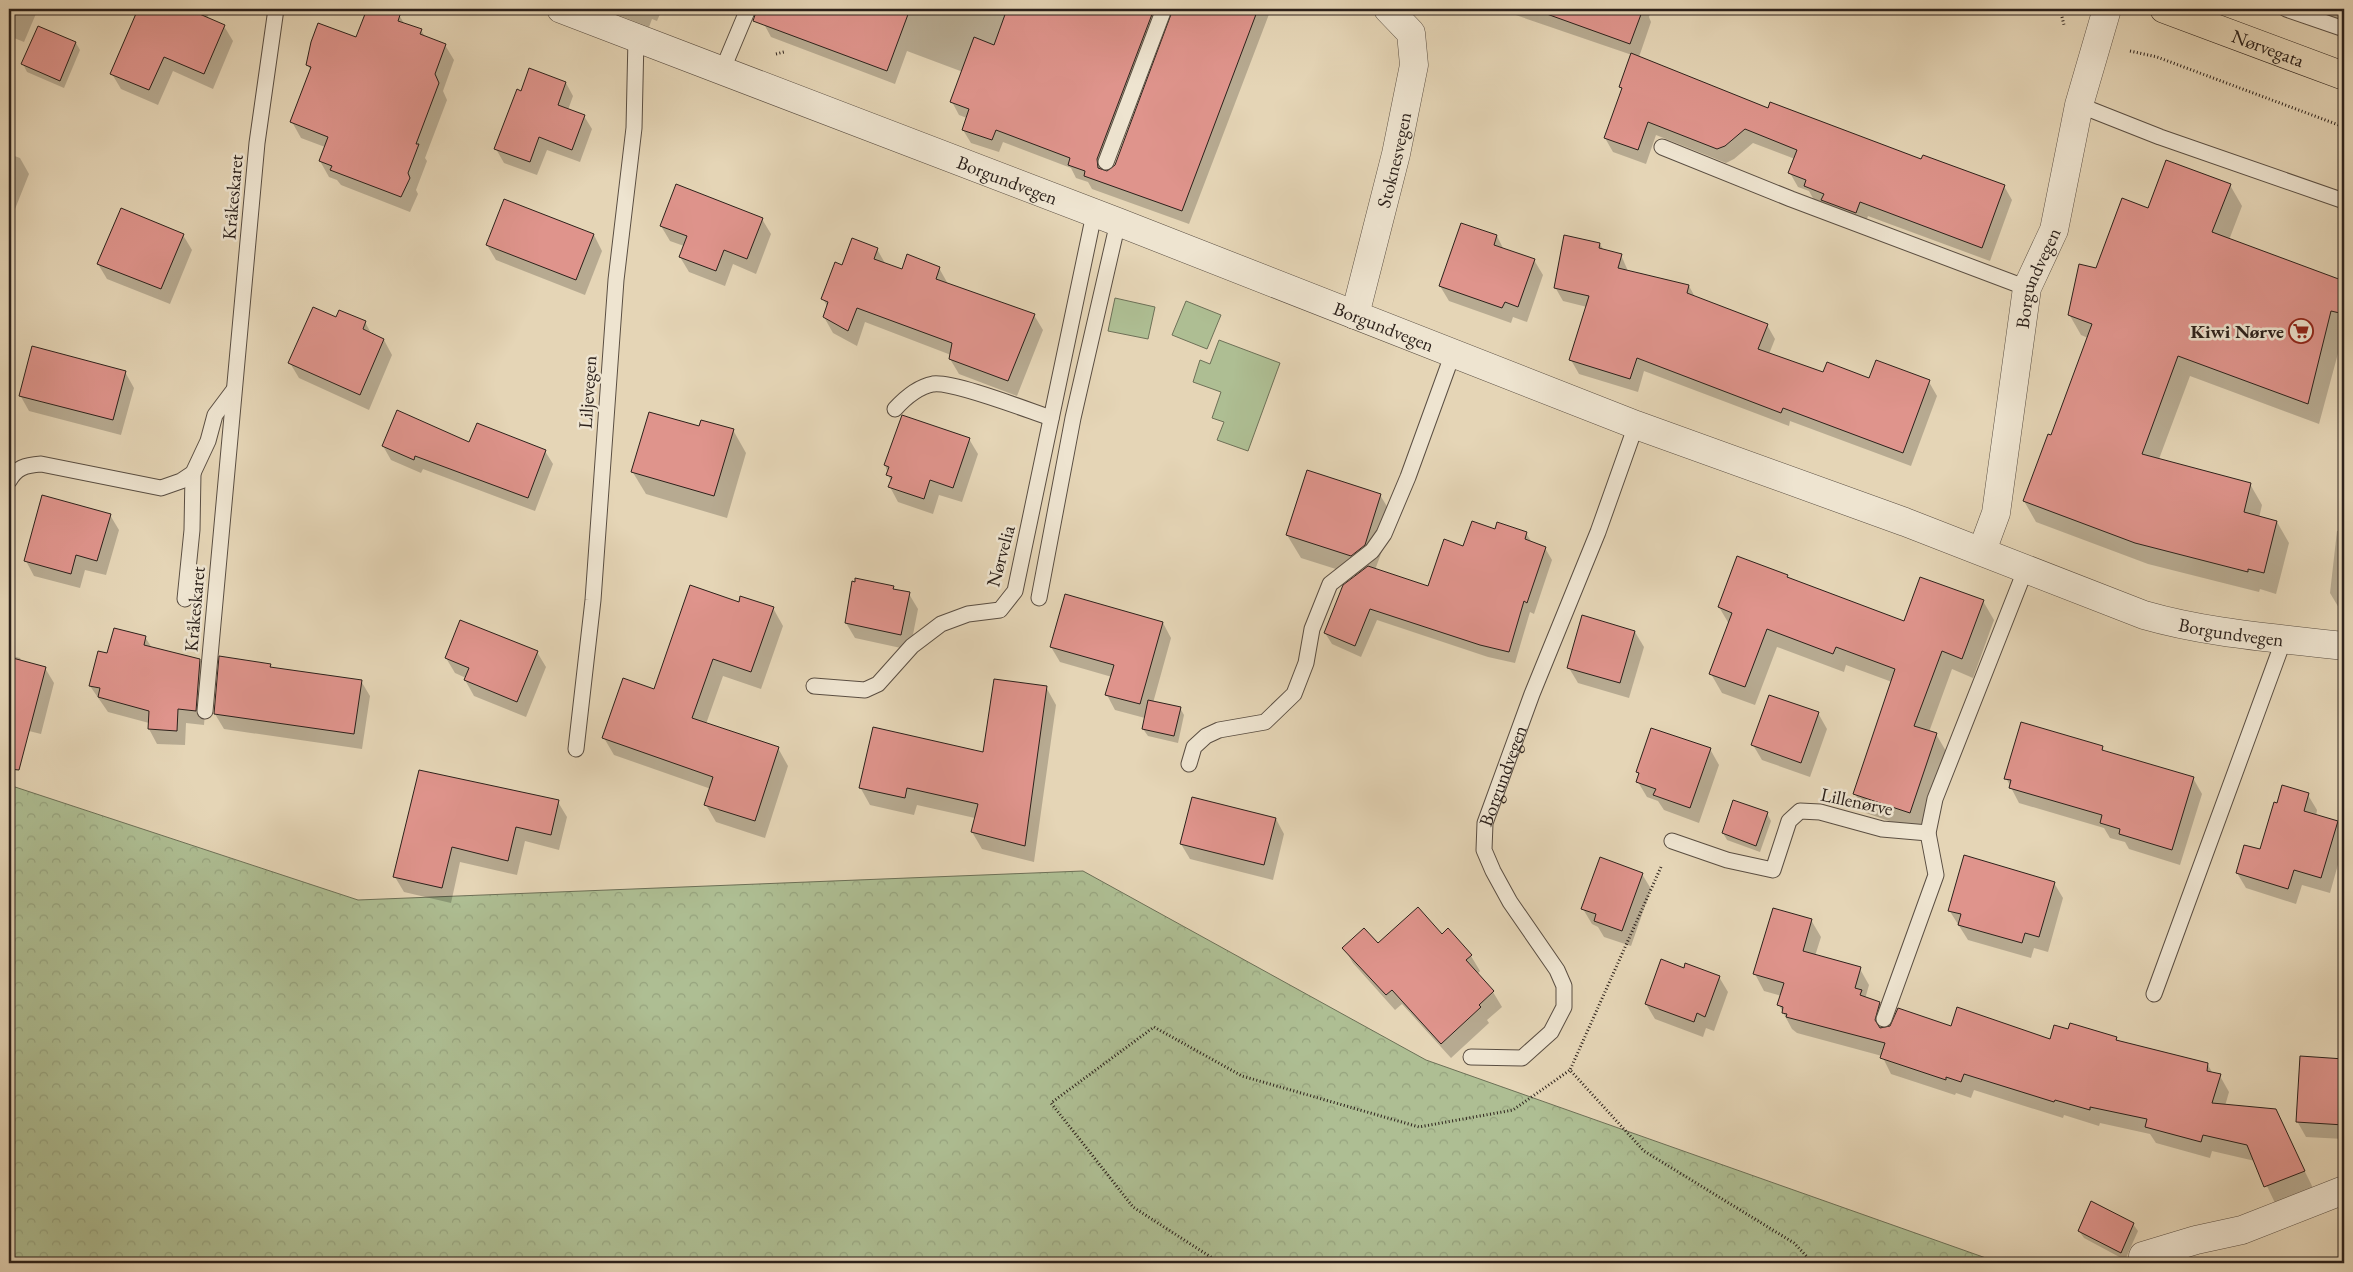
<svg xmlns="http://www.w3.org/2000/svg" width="2353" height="1272" viewBox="0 0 2353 1272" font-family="'EB Garamond',serif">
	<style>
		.forest { fill: url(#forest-crowns); stroke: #6d7057 }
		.park { fill: #aebe93; stroke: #6d7057 }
		.shadow { fill: #0003 }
		.building { fill: #df948c; stroke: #2c211b }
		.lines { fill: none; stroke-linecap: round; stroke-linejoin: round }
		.lane-casing { stroke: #5a4e42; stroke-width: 17 }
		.street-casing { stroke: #5a4e42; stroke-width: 29 }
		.primary-casing { stroke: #2c211b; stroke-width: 29 }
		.path { stroke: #2c211b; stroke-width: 3; stroke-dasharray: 1 2.5; stroke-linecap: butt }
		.lane { stroke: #eee4d0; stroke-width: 15 }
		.street { stroke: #eee4d0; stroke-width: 28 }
		.primary { stroke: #e5d5b6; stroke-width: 28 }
		.labels { text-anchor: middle; stroke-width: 5; stroke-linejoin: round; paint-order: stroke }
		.street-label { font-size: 19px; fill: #2c211b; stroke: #eee4d0 }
		.poi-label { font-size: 19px; font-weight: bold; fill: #2c211b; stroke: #eee4d0; text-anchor: end }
	</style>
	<defs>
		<pattern id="forest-crowns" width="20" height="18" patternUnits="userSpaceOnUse" patternTransform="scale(1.25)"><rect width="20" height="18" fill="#aebe93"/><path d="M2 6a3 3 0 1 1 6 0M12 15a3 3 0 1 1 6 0" fill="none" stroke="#96a37e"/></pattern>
	</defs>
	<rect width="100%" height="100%" fill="#e5d5b6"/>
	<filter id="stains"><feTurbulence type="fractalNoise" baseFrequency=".004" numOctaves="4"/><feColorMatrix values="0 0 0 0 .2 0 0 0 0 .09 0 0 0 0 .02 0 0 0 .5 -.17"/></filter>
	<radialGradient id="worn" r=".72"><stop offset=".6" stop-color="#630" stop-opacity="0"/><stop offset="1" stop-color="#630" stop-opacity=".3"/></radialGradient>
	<!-- forest -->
	<path class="forest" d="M9,785l349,115 725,-29 343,189 574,203h-1991z"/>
	<!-- park -->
	<g class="park">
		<path d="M1115,298l40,9 -7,32 -40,-8z"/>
		<path d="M1186,301l35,14 -14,34 -35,-14z"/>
		<path d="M1219,340l61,23 -32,88 -31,-11 7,-18 -12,-4 9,-26 -28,-10 7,-22 10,4z"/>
	</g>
	<!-- shadow -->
	<g class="shadow">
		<path d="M9,9h29l-14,33 -15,-6z"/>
		<path d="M140,9h71l-4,9 17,8 9,15 -20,48 -40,-18 -15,34 -37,-16 -9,-15z"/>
		<path d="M371,9h11l17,6 6,10 16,5 4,7 20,8 9,15 -11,31 4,9 -22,58 2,3 -11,29 2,4 -8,18 -69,-27 -4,-5 -8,-3 -9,-16 5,-14 -24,-9 -9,-16 19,-52 -4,-5 50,-26z"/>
		<path d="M614,9h48l-5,12 -5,-2 -3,8 -31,-12z"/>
		<path d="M770,9h389l5,8 -60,154 4,2 8,-7 68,-157h87l-82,215 -97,-35 -4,-7 -12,-4 -5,-10 -68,-26 -4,10 -28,-9 -8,-13 4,-12 -8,-3 -7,-13 11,-30 -56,-21 -12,33 -124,-47 -7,-13z"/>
		<path d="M1498,9h154l-3,8 2,5 -12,35 130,52 235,77 8,14 -22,61 -122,-45 -4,11 -50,-27 -5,-9 -11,-4 -8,-14 5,-14 -42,-16 -19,16 -8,4 -70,-28 -10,29 -33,-12 -8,-14 17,-48 -1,-3 11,-32z"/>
		<path d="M2306,9h38v23z"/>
		<path d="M76,43l4,7 -16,38 -37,-16 -4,-8z"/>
		<path d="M566,83l7,13 -5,14 16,6 8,13 -12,33 -33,-12 -10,25 -33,-12 -8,-14 26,-57z"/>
		<path d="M9,154l11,4 9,16 -20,50z"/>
		<path d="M2230,185l12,21 -13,34 115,42v49l-25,93 -129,-48 -31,83 91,25 12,21 -3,13 18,4 12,21 -13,51 -16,-5 -1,3 -111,-28 -112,-42 -12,-21 28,-64 36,-99 -7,-3 -12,-21 28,-44 52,-60z"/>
		<path d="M504,201l90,34 8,16 -17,44 -89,-35 -9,-15z"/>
		<path d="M762,219l9,15 -15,40 -23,-10 -8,22 -36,-14 -9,-15 4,-11 -14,-5 -9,-15z"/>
		<path d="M183,235l9,15 -22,54 -63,-25 -9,-15z"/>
		<path d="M1497,236l7,14 30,10 9,15 -16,47 -14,-5 -2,6 -62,-22 -9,-15z"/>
		<path d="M1600,244l4,7 17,4 7,16 61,15 6,11 72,28 8,14 -6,15 55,20 46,5 59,3 8,14 -26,70 -121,-45 -1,5 -145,-55 -6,21 -59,-18 -8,-14 16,-53 -24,-6 -8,-14z"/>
		<path d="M877,249l9,16 16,6 37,-3 9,16 86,31 9,15 -26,66 -58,-22 -9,-15 1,-4 -86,-33 -8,24 -24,-13 -9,-16 4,-9 -5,-9 20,-32z"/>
		<path d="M336,318l29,4 7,13 12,5 8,15 -23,55 -70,-32 -9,-15z"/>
		<path d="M125,372l9,16 -13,47 -92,-24 -9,-16z"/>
		<path d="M700,428l33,2 13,23 -19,65 -81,-24 -14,-23z"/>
		<path d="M969,439l9,15 -16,48 -23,-7 -6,19 -35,-12 -8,-15 1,-5 -6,-17z"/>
		<path d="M470,443l75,8 8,13 -18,47 -112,-42 -2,4 -30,-13 -8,-14z"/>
		<path d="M1380,495l14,23 -19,52 54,17 35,-40 31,-16 31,2 6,10 13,5 7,12 -18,54 -4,-2 -15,51 -27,-6 -111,-37 -16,37 -29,-13 -7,-11 33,-57 -57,-18 -14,-23z"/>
		<path d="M110,515l9,15 -13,45 -21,-5 -5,18 -46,-12 -8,-15z"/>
		<path d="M2337,531h7v78l-5,-1 -9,-15z"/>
		<path d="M1787,576l2,4 116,43 78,-22 11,19 -21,58 -21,-9 -23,63 7,2 11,19 -26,79 -55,-19 -11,-19 37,-112 -46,-17 -2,7 -67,-25 -22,58 -33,-12 -11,-19 18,-50 -10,-17z"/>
		<path d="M893,587l3,4 13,3 9,15 -8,41 -55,-12 -9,-15z"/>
		<path d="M739,604l34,4 10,18 -22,63 -38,-13 -17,48 72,24 10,18 -23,72 -49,-16 -10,-17 5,-16 -97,-34 -10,-17 51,-47z"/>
		<path d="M1163,623l8,15 -18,65 27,5 4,7 -6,28 -30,-7 -5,-7 2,-11 -30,-8 -8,-15 5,-18 -52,-15 -9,-15z"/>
		<path d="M1635,632l9,15 -15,51 -51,-15 -9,-15z"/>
		<path d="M145,637l7,11 48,12 8,15 -4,50 -18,-2 -1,22 -28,-1 -8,-15v-6l-41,-11 -18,-26z"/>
		<path d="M537,652l9,15 -20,50 -52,-21 -9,-16 1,-2 -11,-5 -9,-15z"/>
		<path d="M9,655l11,3 2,4 23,6 9,15 -13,51 -32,-8z"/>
		<path d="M270,665l2,3 89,13 9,15 -8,53 -138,-20 -9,-15z"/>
		<path d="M1046,687l10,18 -22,157 -52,-13 -10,-17 3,-14 -58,-13 -3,10 -44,-10 -10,-18 124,-33z"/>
		<path d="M1818,713l9,16 -17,48 -48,-17 -9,-15z"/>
		<path d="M2102,748l3,4 88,26 9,16 -22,71 -51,-16 -4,-7 -15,-4 -6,-10 -85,-25 -13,-25z"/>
		<path d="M1710,749l9,16 -20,58 -35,-13 -6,-9 -11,-4 -9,-15 2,-6 -3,-4z"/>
		<path d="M419,771l139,31 9,15 -8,33 -34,-9 -8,34 -57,-13 -9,41 -47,-11 -9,-15z"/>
		<path d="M2308,795l9,15 -1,6 21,6 7,12v9l-14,50 -28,-8 -6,19 -50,-16 -9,-15 23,-22 17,-47z"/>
		<path d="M1767,813l4,8 -11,31 -33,-12 -4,-7z"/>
		<path d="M1276,819l8,15 -11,46 -83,-21 -9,-15z"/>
		<path d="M1642,874l9,15 -20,57 -27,-9 -6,-10 -6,-3 -9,-15z"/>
		<path d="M2054,883l9,15 -15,54 -14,-4 -3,10 -63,-18 -19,-30z"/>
		<path d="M1811,920l10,17 -6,19 45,13 9,16 -4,14 14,4 10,17 -3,8 66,-1 99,14 65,-3 2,4 90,23 5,9 7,2 9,16 -4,14 50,5 38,77 -38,15 -20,-42 -43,-10 -2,7 -54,-15 -6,-9 -50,-11 -1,3 -35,-11 -1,3 -89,-28 -3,8 -15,-5 -1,2 -64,-21 -9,-18 -85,-23 -5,-4 -13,-24 3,-9 -18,-5 -9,-17z"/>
		<path d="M1442,936l29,20 9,15 -3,3 16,18 9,15 -15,13 2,3 -38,35 -49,-54 -7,6 -42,-47 -9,-15z"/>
		<path d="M1684,969l35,8 9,15 -14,39 -8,-3 -3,9 -48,-18 -9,-15z"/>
		<path d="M2301,1057l43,3v79l-38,-2 -9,-16z"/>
		<path d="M2133,1224l5,7 -13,29 -41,-22 -5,-7z"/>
		<path d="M2344,1256v7h-16l-1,-5z"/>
	</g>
	<!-- building -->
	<g class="building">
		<path d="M138,9h50l37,16 -21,49 -40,-17 -15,33 -39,-16z"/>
		<path d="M367,9h35l-4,12 24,8 -2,5 26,10 -11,30 4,9 -23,61h3l-11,29 2,5 -9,19 -71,-27 2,-4 -13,-5 9,-24 -38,-15 21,-55 -5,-2 5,-23 7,-19 38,14z"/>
		<path d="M757,9h153l-23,62 -134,-50z"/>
		<path d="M1007,9h147l-57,150 1,9 9,3 8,-6 58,-156h85l-76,202 -98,-35 1,-5 -17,-6 2,-7 -74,-28 -4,10 -30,-10 7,-21 -19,-7 24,-65 20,8z"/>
		<path d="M1545,9h98l-13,35 -86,-31z"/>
		<path d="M38,26l38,16 -16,39 -39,-17z"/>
		<path d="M1631,53l137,55 2,-6 151,57 2,-4 82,30 -23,63 -122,-46 -4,11 -35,-13 3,-6 -20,-8 2,-6 -18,-7 9,-23 -52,-21 -20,17 -8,3 -69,-27 -10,28 -34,-12 18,-50 -3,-1z"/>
		<path d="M529,68l37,14 -8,23 27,10 -13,35 -33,-13 -9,25 -36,-13 23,-60 4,2z"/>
		<path d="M2166,160l65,24 -19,48 132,49v33l-13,-3 -23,93 -130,-48 -36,98 109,29 -7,29 33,9 -13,52 -16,-4v3l-113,-29 -112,-42 25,-67 3,1 41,-111 -24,-9 11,-51 17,4 26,-70 26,10z"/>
		<path d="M676,184l87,34 -16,41 -23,-9 -8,21 -37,-14 8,-21 -27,-10z"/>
		<path d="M504,199l90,35 -18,46 -90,-35z"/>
		<path d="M121,208l63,26 -23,55 -64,-25z"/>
		<path d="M1461,223l36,12 -3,10 41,14 -17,48 -13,-5 -3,6 -63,-22z"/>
		<path d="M1564,235l36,8 -1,5 23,6 -4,14 71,17 -2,8 81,31 -10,25 65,23 4,-10 42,16 7,-18 54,20 -27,73 -120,-45 -2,5 -144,-55 -7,21 -61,-19 20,-64 -35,-8z"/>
		<path d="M852,238l26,10 -4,11 28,10 5,-15 33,13 -4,12 99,35 -27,67 -59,-22 3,-16 -95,-35 -9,23 -25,-14 5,-15 -7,-3 14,-37 7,3z"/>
		<path d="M313,307l23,10 3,-7 27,11 -3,8 21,10 -24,56 -72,-32z"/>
		<path d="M32,346l94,25 -13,49 -94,-24z"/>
		<path d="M397,410l72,32 8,-19 69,27 -18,48 -113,-42 -1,4 -32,-14z"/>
		<path d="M649,412l50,14 2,-6 33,9 -20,67 -83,-24z"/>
		<path d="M902,415l68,23 -17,50 -23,-8 -6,19 -36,-12 4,-10 -6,-2 3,-8 -5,-2z"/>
		<path d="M1307,470l74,24 -16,51 -14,11 -65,-21z"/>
		<path d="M42,495l69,19 -14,47 -21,-6 -5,19 -47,-13z"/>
		<path d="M1472,521l23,8 2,-7 30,10 -2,7 21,8 -19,56 -3,-2 -15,51 -29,-7 -110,-36 -15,37 -31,-13 19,-48 25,-19 60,20 16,-47 19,7z"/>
		<path d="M1737,556l51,19 -1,2 117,44 16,-44 64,23 -22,59 -20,-8 -28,75 23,7 -27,80 -57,-19 42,-125 -59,-22 -3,7 -66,-25 -22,58 -36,-13 23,-61 -14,-6z"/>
		<path d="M855,578l39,8 -1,3 17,3 -9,43 -56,-12 7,-42 3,1z"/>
		<path d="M690,585l49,17 1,-6 34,11 -23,65 -38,-13 -21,59 87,29 -24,74 -51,-16 9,-28 -111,-39 21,-60 31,11z"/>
		<path d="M1065,594l98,28 -23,82 -35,-9 9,-30 -64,-18z"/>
		<path d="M1582,615l53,16 -15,52 -53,-15z"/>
		<path d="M460,620l78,31 -21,51 -53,-22 5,-12 -24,-10z"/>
		<path d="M114,628l32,8 -2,9 56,14 -4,52 -18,-2 -1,22 -29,-2 1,-18 -51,-14 2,-9 -11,-2 9,-35 9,2z"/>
		<path d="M219,656l52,8 -1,3 92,13 -8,54 -140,-20z"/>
		<path d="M9,657l37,10 -27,103 -10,-1z"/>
		<path d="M994,679l53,7 -22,160 -54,-14 7,-28 -71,-16 -2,10 -46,-10 14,-61 110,25z"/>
		<path d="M1769,695l50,17 -18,51 -50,-18z"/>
		<path d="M1148,700l33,7 -7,29 -32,-7z"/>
		<path d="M2021,722l82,24 -1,4 92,27 -22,73 -53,-16 1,-5 -20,-6 2,-8 -93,-27 2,-8 -7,-1z"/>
		<path d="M1651,728l60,20 -21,60 -37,-13 3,-6 -20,-7 3,-9 -3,-1z"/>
		<path d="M419,770l140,30 -8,35 -35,-8 -8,34 -56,-14 -10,41 -49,-11z"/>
		<path d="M2282,785l27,8 -5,18 34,10 -17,57 -27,-8 -6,19 -52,-16 8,-28 16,4 14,-47 3,1z"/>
		<path d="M1192,797l84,21 -12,47 -84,-21z"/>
		<path d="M1733,800l35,12 -12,34 -34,-13z"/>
		<path d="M1964,855l91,27 -16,55 -14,-4 -3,10 -64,-18 3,-11 -13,-3z"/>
		<path d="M1600,857l43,16 -21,58 -28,-10 2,-7 -15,-5z"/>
		<path d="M1418,907l24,27 6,-6 24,27 -6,5 28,31 -15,14 2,2 -40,37 -49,-54 -6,5 -44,-47 22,-20 14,15z"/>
		<path d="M1773,908l39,11 -9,32 58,16 -6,21 7,2 -2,5 20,7 -5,18 5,8 10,-2 8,-18 53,18 6,-19 93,32 4,-14 14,4 2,-6 47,14 -1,3 92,23 -1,8 14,3 -9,29 64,6 29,62 -41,16 -17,-42 -44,-10 -2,7 -56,-15 2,-8 -57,-12v3l-35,-10 -1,2 -90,-28 -3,8 -15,-5v3l-66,-22 5,-15 -99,-26 1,-3 -5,-1 1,-6 -6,-2 7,-22 -31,-9z"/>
		<path d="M1661,959l23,9 1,-5 35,13 -15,41 -8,-4 -3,9 -49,-18z"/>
		<path d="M2300,1056l44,3v66l-48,-3z"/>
		<path d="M2091,1201l43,22 -13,30 -43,-22z"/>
	</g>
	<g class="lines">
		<defs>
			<g id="lane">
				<path d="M2286,9l58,20"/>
				<path d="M722,71l26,-62"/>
				<path d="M2079,105l81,32 184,64"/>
				<path d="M1662,147l129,52 236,89"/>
				<path d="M1106,162l58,-153"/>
				<path d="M895,409c10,-11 22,-22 38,-25 20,-3 94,26 118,34"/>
				<path d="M9,481c7,-13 16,-16 32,-17l120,24 20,-7 12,-8 15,-32 7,-26 18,-24"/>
				<path d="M1039,598l34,-180 45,-196"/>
				<path d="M185,599l7,-69 1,-57"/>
				<path d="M814,686l51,4 13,-6 34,-38 29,-22 27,-10 32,-4 15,-19 79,-377"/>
				<path d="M205,711l52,-568 19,-134"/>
				<path d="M576,749l17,-149 23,-320 18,-152 2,-90"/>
				<path d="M1189,764l5,-17 12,-11 13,-6 46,-8 29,-28 12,-31 6,-34 18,-45 42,-33 12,-17 24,-57 45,-124"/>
				<path d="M1672,841l55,19 46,10 16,-49 11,-10 20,1 62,17 46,4"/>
				<path d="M2154,994l130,-355"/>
				<path d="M1884,1019l52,-144 -8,-42 7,-34 91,-231"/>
				<path id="s1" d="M1471,1057l51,1 29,-26 13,-25v-21l-7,-16 -47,-68 -17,-31 -9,-21 1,-27 47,-129 66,-162 38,-107"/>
			</g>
			<g id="street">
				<path id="s2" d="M561,9l557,213 518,203 269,97 239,93c66,19 133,23 200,31"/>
				<path id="s3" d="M1355,315l41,-161 18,-89 -3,-32 -23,-24"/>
				<path id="s4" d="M1982,551l14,-38 31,-225 27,-58 25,-125 28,-96"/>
				<path d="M2143,1256l53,-16 46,-10 102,-40"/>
			</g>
			<g id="primary">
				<path id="s5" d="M2164,9l180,67"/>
			</g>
		</defs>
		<!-- lane casing -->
		<use href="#lane" class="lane-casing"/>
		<!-- street casing -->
		<use href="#street" class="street-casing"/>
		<!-- primary casing -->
		<use href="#primary" class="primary-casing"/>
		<!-- path -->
		<g class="path">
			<path d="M2056,9l5,4 3,12 2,1"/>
			<path d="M2130,51l27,6 187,70"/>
			<path d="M776,54l8,-2"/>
			<path d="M1661,867l-91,203 74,81 150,92 19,20"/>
			<path d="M1220,1263l-87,-56 -82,-104 103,-76 88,49 177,51 94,-17 57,-40"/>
		</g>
		<!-- lane -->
		<use href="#lane" class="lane"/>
		<!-- street -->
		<use href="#street" class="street"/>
		<!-- primary -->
		<use href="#primary" class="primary"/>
	</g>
	<!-- icons -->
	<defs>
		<symbol id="supermarket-ring" viewBox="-11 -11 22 22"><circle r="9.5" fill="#eee4d0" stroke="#8f2418" stroke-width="1.5"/><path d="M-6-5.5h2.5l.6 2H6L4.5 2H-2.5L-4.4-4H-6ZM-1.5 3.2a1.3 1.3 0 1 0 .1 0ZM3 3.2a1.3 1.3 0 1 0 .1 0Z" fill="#8f2418"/></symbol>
	</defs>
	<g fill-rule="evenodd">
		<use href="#supermarket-ring" x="2287" y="317" width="28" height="28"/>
	</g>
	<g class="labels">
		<!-- street labels -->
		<g class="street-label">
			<text dy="7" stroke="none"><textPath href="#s5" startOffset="111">Nørvegata</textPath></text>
			<text dy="7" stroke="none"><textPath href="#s3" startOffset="160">Stoknesvegen</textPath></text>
			<text dy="7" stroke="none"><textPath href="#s2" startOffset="478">Borgundvegen</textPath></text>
			<text transform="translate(232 197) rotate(-85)" y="7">Kråkeskaret</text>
			<text dy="7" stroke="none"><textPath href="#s4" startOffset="280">Borgundvegen</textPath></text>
			<text dy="7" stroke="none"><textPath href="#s2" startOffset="882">Borgundvegen</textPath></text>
			<text transform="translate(587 392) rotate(-86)" y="7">Liljevegen</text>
			<text transform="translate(1000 556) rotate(-75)" y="7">Nørvelia</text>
			<text transform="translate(194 609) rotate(-85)" y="7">Kråkeskaret</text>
			<text dy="7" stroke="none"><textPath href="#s2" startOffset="1784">Borgundvegen</textPath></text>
			<text dy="7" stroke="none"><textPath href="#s1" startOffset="375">Borgundvegen</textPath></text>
			<text transform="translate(1857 801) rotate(12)" y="7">Lillenørve</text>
		</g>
		<!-- poi labels -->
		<g class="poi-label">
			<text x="2284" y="338">Kiwi Nørve</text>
		</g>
	</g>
	<!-- margin -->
	<rect width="2353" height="1272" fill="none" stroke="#e5d5b6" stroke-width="30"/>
	<rect x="10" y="10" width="2333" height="1252" fill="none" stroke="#2c211b" stroke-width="2.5"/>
	<rect x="15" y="15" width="2323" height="1242" fill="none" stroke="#2c211b"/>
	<rect width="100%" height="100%" filter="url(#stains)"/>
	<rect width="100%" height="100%" fill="url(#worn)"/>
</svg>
